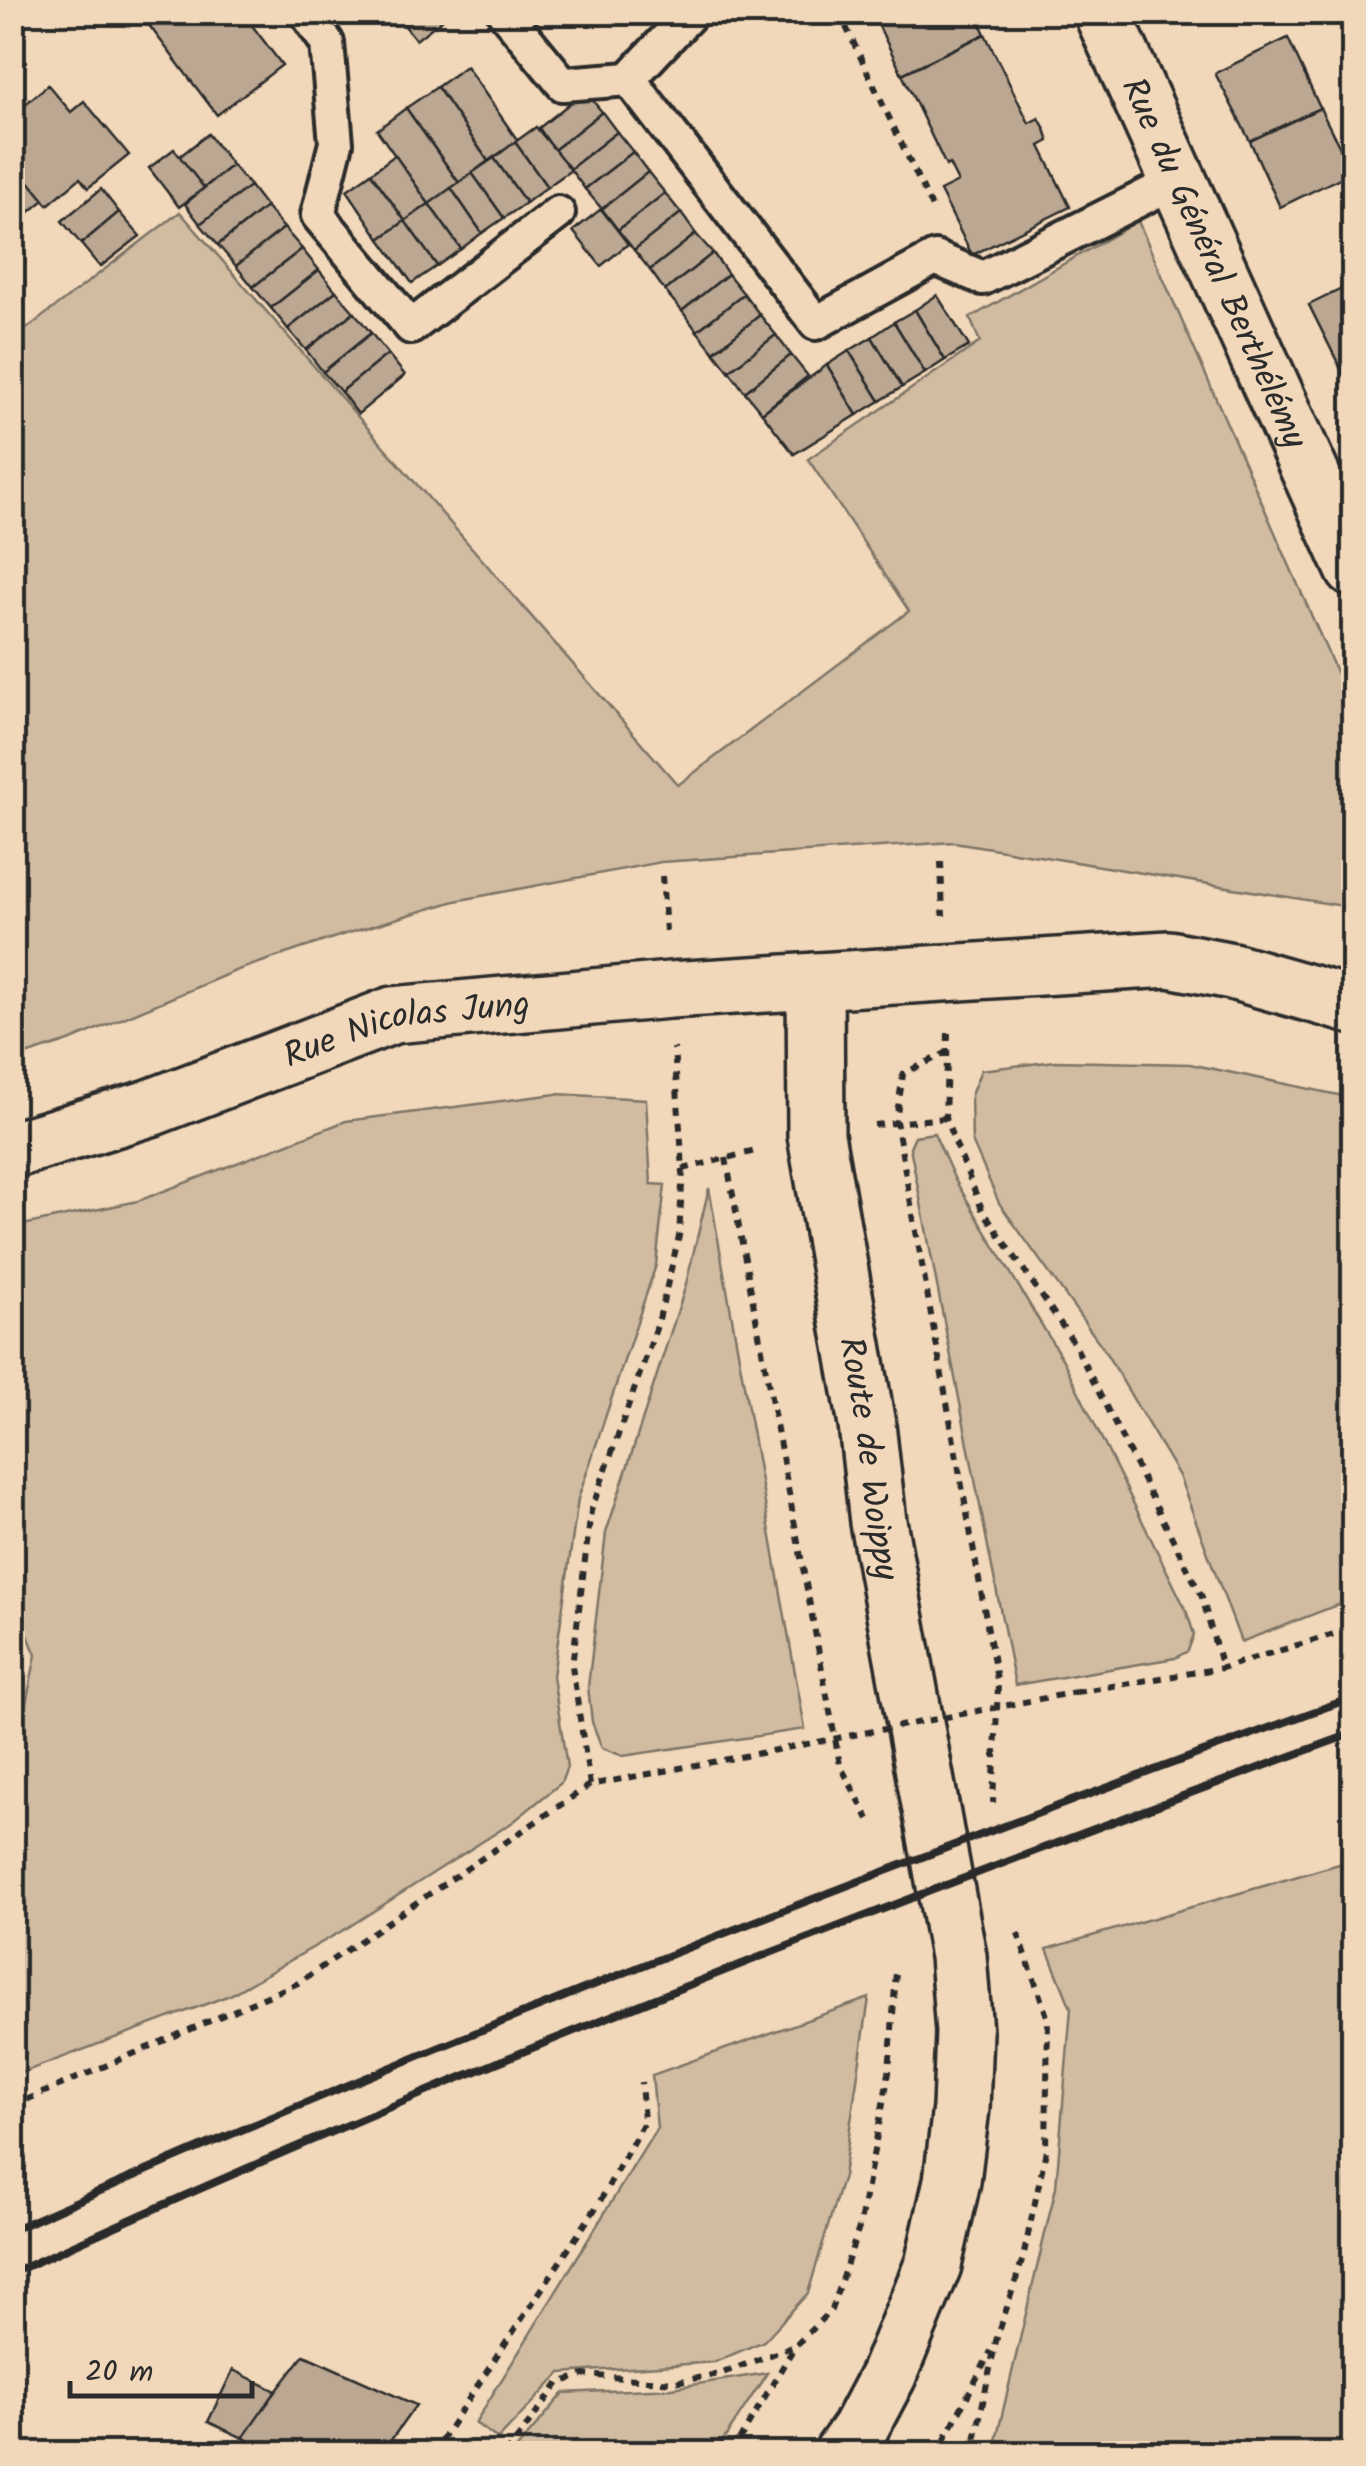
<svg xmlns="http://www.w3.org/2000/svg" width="1366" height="2466" viewBox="0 0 1366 2466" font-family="Kalam,sans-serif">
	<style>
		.green { fill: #d1bca2; stroke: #7e7466; stroke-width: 2.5 }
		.building { fill: #bba792; stroke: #2b2b2b; stroke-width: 2.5 }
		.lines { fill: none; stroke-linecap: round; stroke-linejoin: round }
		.lane-casing { stroke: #2b2b2b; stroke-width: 40 }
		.street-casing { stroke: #2b2b2b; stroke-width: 62 }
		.secondary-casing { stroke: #2b2b2b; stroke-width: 62 }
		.path { stroke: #2b2b2b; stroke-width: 6; stroke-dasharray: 8 8; stroke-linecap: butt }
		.lane { stroke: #f2d8ba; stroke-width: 32 }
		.street { stroke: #f2d8ba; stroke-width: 55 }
		.secondary { stroke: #f2d8ba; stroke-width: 55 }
		.rail { stroke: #2b2b2b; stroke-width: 8 }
		.path-bridge { stroke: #2b2b2b; stroke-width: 6; stroke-dasharray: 8 8; stroke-linecap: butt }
		.labels { text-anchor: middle; stroke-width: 8; stroke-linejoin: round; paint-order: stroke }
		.street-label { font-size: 35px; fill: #2b2b2b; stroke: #f2d8ba }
	</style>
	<rect width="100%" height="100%" fill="#f2d8ba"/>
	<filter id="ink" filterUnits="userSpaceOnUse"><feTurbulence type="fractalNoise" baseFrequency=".01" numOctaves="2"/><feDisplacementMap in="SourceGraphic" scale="20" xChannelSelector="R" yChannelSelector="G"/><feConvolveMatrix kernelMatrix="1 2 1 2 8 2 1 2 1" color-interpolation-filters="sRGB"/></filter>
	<g filter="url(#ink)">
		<!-- green -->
		<g class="green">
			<path d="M180,212l498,573 231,-174 -101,-152 172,-117 -10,-24 168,-97 215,489v192l-4,5 -395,-65 -293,20 -206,39 -113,34 -107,36 -166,70 -56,18v-720z"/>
			<path d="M1056,1061l134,3 163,34v501l-112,43 -62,-166 -76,-128 -104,-145 -27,-62 -1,-46 10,-25z"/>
			<path d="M556,1094l90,5 5,85 14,1 -9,80 -78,234 -25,177 14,91 -6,16 -48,39 -166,106 -117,67 -217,81v-324l4,-5 19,-92 -23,-57v-371l125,-26 208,-80z"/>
			<path d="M934,1133l21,47 109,182 122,248 8,24 -6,17 -13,7 -160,27 -105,-538 5,-11z"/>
			<path d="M709,1188l96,541 -182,27 -21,-8 -10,-26 -4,-35 18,-154 79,-245z"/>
			<path d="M1353,1860v593h-360l63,-266 15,-179 -24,-59z"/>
			<path d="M869,1998l-26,178 -35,117 -44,48 -49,21 -154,11 -63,66 -23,-16 182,-295 -5,-53z"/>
			<path d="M767,2373l-52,80h-202l51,-60 108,-5z"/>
		</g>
		<!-- building -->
		<g class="building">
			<path d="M139,12h103l40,53 -65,50z"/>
			<path d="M394,12h52l2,3 -32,25z"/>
			<path d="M872,12h103l10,22 -83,40z"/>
			<path d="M985,34l44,89 10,-5 6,11 4,12 -9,5 30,61 -98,48 -32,-64 18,-9 -9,-18 -3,2 -44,-92z"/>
			<path d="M1288,38l32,70 -70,33 -35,-68z"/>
			<path d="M466,66l52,75 -30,20 -51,-74z"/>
			<path d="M48,85l23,27 13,-11 45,54 -41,33 -8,-10 -32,27 -36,-44v-46z"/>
			<path d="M437,87l51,74 -29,22 -53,-75z"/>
			<path d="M585,91l17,21 -48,38 -15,-22z"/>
			<path d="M406,108l53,75 -30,21 -52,-74z"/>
			<path d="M1320,108l32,64 -72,35 -30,-66z"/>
			<path d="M602,112l15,20 -47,37 -16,-19z"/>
			<path d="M536,127l35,43 -24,17 -32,-45z"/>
			<path d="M617,132l16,20 -48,37 -15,-20z"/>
			<path d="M208,134l24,31 -28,23 -25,-31z"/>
			<path d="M515,142l32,45 -21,16 -32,-45z"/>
			<path d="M174,149l30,39 -25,19 -30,-39z"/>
			<path d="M633,152l15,20 -46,37 -17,-20z"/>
			<path d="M395,155l34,49 -24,17 -34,-48z"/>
			<path d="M494,158l32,45 -22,15 -32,-45z"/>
			<path d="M12,161l32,39 -32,26z"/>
			<path d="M232,165l18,21 -50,38 -15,-20z"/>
			<path d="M648,172l17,21 -47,37 -16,-21z"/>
			<path d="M371,173l34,48 -25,18 -33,-49z"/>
			<path d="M472,173l32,45 -22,15 -31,-45z"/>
			<path d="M250,186l16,21 -48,38 -18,-21z"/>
			<path d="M451,188l31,45 -21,16 -32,-45z"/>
			<path d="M101,189l18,23 -38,32 -19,-23z"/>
			<path d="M665,193l16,20 -47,37 -16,-20z"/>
			<path d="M429,204l32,45 -24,17 -32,-45z"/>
			<path d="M266,207l18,21 -48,38 -18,-21z"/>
			<path d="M601,209l27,35 -27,22 -28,-35z"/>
			<path d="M119,212l21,24 -40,31 -19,-23z"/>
			<path d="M681,213l15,21 -46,36 -16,-20z"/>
			<path d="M405,221l32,45 -25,17 -32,-44z"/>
			<path d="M284,228l18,21 -49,38 -17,-21z"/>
			<path d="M696,234l17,19 -48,38 -15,-21z"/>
			<path d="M302,249l17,21 -48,38 -18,-21z"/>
			<path d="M713,253l15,21 -46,37 -17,-20z"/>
			<path d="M319,270l17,21 -48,38 -17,-21z"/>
			<path d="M728,274l16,20 -47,37 -15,-20z"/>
			<path d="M1354,283v80l-13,6 -32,-64z"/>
			<path d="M336,291l18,21 -48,38 -18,-21z"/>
			<path d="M744,294l16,21 -46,37 -17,-21z"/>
			<path d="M937,295l32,51 -24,14 -30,-50z"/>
			<path d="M915,310l30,50 -20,13 -31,-51z"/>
			<path d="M354,312l17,21 -48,39 -17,-22z"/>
			<path d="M760,315l16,20 -47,36 -15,-19z"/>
			<path d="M894,322l31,51 -23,14 -30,-50z"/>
			<path d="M371,333l17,21 -47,38 -18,-20z"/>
			<path d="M776,335l15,20 -46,37 -16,-21z"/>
			<path d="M872,337l30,50 -22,14 -31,-50z"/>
			<path d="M849,351l31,50 -23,14 -30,-50z"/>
			<path d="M388,354l17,21 -47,39 -17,-22z"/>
			<path d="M791,355l17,21 -46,37 -17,-21z"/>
			<path d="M1354,363v30l-13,-24z"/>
			<path d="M827,365l30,50 -63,39 -32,-41z"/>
			<path d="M304,2355l112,50 -35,49h-115l-24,-18z"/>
			<path d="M233,2370l43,21 -33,47 -35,-16z"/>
		</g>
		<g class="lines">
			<defs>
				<g id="lane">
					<path d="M306,12l21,31 9,100 -18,72 93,112 147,-114"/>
					<path d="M504,12l59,72 66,-5"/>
					<path d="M692,12l-63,67 187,244 119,-65 48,20 195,-98"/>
				</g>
				<g id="street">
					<path id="s1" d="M1102,12l252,557"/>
				</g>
				<g id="secondary">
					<path id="s2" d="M815,981l1,154 51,290 11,97 80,434 6,76 -3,76 -9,73 -19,84 -45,110 -29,55 -17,24"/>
					<path id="s3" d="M12,1150l138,-42 243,-93 277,-25 499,-31 63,12 122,35"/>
				</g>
			</defs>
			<!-- lane casing -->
			<use href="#lane" class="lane-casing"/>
			<!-- street casing -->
			<use href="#street" class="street-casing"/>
			<!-- secondary casing -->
			<use href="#secondary" class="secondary-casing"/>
			<!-- path -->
			<g class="path">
				<path d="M839,12l95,200"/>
				<path d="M941,862l2,54"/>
				<path d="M662,876l4,55"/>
				<path d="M1343,936l11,-10"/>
				<path d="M948,1033l-3,85 37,91 92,134 128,254 20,71"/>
				<path d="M948,1052l-45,22 -7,47 102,564 -5,118"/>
				<path d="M874,1125l71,-7"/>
				<path d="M726,1158l114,607 29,54"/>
				<path d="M683,1169l76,-19"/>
				<path d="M1076,1692l146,-24 132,-40"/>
				<path d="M590,1785l-18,-119 19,-155 67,-188 21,-87 4,-67 -9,-121"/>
				<path d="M12,2106l286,-123 292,-198 165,-31"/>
				<path d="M432,2454l167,-251 45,-81 -3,-40"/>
				<path d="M506,2454l53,-71 25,-8 91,7 45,-8 74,-28"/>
				<path d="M731,2454l64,-108 36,-36 28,-82 30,-155 7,-102"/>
				<path d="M937,2454l54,-103"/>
				<path d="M972,2454l24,-113 27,-83 23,-107 2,-132 -30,-86"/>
			</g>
			<!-- lane -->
			<use href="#lane" class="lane"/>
			<!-- street -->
			<use href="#street" class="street"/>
			<!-- secondary -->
			<use href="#secondary" class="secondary"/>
			<!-- rail -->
			<g class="rail">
				<path d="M12,2230c439,-196 890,-369 1342,-533"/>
				<path d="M12,2273c438,-201 889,-375 1342,-540"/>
			</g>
			<!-- path-bridge -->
			<path class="path-bridge" d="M755,1754l321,-62"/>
		</g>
	</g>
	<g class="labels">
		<!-- street labels -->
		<g class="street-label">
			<text dy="12" stroke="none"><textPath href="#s1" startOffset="275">Rue du Général Berthélémy</textPath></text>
			<text dy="12" stroke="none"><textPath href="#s3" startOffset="415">Rue Nicolas Jung</textPath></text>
			<text dy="12" stroke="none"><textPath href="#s2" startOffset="482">Route de Woippy</textPath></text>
		</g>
	</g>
	<!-- margin -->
	<rect width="1366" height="2466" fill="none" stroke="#f2d8ba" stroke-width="50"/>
	<rect x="25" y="25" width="1316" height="2416" fill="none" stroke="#2b2b2b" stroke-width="4" filter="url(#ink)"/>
	<!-- scale -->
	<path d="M70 2381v15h182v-15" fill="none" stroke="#2b2b2b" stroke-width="5"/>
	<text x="85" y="2381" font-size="30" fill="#2b2b2b" stroke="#f2d8ba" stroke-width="8" paint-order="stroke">20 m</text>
</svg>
